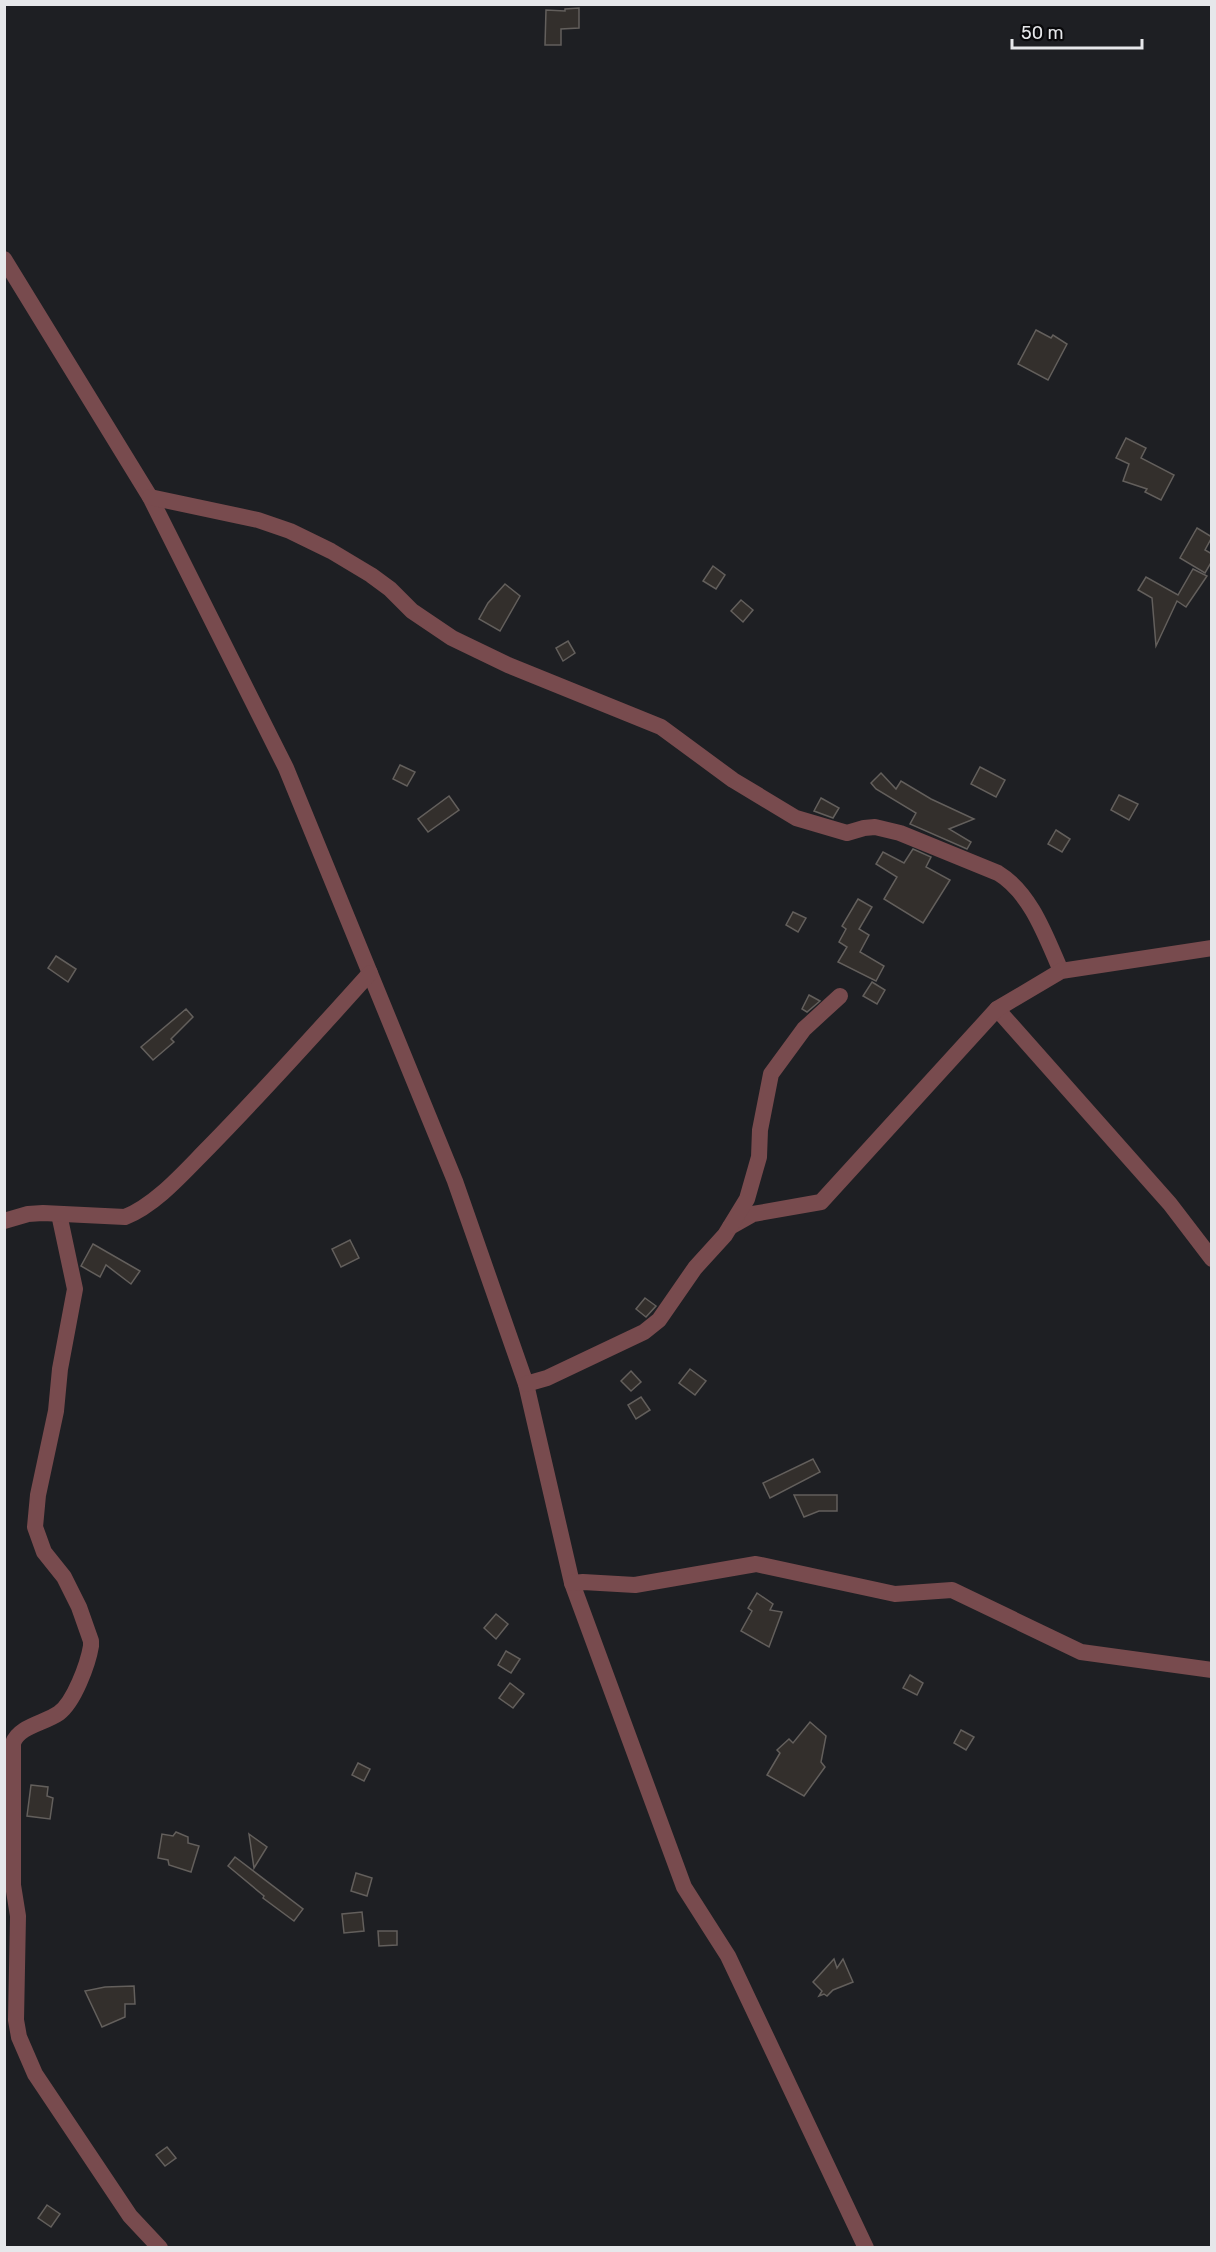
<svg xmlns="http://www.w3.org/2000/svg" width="1216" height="2252" viewBox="0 0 1216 2252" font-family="Rubik,sans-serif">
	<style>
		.building { fill: #332f2c; stroke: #635f5c; stroke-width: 1.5 }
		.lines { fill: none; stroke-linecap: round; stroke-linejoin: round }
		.minor { stroke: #784b4e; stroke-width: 16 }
	</style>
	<rect width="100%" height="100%" fill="#1e1f23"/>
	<!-- building -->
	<g class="building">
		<path d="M579,8v20l-18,1v16h-16l1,-35 19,1v-2z"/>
		<path d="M1036,330l15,8 2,-3 14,9 -19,36 -30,-16z"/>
		<path d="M1126,438l20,10 -5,10 33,17 -13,25 -16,-8 2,-3 -24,-8 6,-17 -13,-6z"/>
		<path d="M1197,528l15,9 -7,13 7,4v7l-7,12 -25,-15z"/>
		<path d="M713,566l12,9 -9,14 -13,-8z"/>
		<path d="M1193,569l14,7 -21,31 -9,-6 -21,45 -4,-48 -14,-8 8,-13 32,18z"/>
		<path d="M505,584l15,12 -20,35 -21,-12 9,-16z"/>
		<path d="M741,600l12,10 -10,12 -12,-11z"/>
		<path d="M568,641l7,12 -12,8 -7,-13z"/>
		<path d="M400,765l15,7 -8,14 -14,-7z"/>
		<path d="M980,767l25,13 -9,17 -25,-13z"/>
		<path d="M881,773l15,16 5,-8 30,18 43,20 -25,10 22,13 -4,7 -57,-25 6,-11 -40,-24 -5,-6z"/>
		<path d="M1119,795l19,9 -9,16 -18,-10z"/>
		<path d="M449,796l10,14 -31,22 -10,-13z"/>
		<path d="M821,798l18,10 -6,10 -19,-7z"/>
		<path d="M1056,830l14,9 -8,13 -14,-8z"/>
		<path d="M913,849l18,8 -5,10 24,13 -27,43 -39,-24 13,-22 -21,-13 7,-12 21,11z"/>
		<path d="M858,899l14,8 -13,22 10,6 -9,17 24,14 -8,15 -38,-19 9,-15 -8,-5 7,-13 -4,-3z"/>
		<path d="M793,912l13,6 -8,14 -12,-7z"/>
		<path d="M56,956l20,13 -8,13 -20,-14z"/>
		<path d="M872,982l13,8 -8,14 -14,-8z"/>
		<path d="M809,995l11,6 -13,11 -5,-3z"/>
		<path d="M186,1009l7,8 -22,22 3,3 -21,18 -12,-13z"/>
		<path d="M350,1240l9,18 -18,9 -9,-18z"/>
		<path d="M93,1244l47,27 -9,13 -25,-19 -6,12 -19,-11z"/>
		<path d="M645,1298l11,8 -10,11 -10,-8z"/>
		<path d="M690,1369l16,12 -11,14 -16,-12z"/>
		<path d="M631,1371l10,11 -10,9 -10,-10z"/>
		<path d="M641,1397l9,13 -14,9 -8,-14z"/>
		<path d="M813,1459l7,13 -50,26 -7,-15z"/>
		<path d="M794,1495h43v16h-18l-15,6z"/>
		<path d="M757,1593l16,11 -3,6 12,2 -13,35 -28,-16 11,-20 -4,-3z"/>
		<path d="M496,1614l12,10 -12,15 -12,-11z"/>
		<path d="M506,1651l14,8 -9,14 -13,-8z"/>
		<path d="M910,1675l13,8 -6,12 -14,-7z"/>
		<path d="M510,1683l14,11 -11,14 -14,-10z"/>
		<path d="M810,1722l16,14 -5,26 4,5 -21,29 -37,-21 13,-22 -3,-3 12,-11 4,4z"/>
		<path d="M961,1730l13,7 -8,13 -12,-7z"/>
		<path d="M358,1763l12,6 -6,12 -12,-6z"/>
		<path d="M31,1785l17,2 -1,9 6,2 -3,21 -23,-3z"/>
		<path d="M176,1832l12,5v6l11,3 -8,26 -22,-7 -1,-5 -10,-2 4,-24 11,2z"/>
		<path d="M249,1834l18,13 -13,21z"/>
		<path d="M235,1857l68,52 -9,12 -31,-23 1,-2 -36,-30z"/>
		<path d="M356,1873l16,5 -5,18 -16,-5z"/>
		<path d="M362,1912l2,19 -20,2 -2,-19z"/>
		<path d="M378,1931h19v14l-18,1z"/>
		<path d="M834,1959l3,9 6,-9 10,23 -20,8 -6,6 -3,-2 -5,2 3,-5 -9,-9z"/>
		<path d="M134,1986l1,18h-10v13l-23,10 -17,-36 20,-4z"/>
		<path d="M167,2147l9,11 -11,8 -9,-11z"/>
		<path d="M47,2205l13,9 -9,13 -13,-9z"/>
	</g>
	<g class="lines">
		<!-- minor -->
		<g class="minor">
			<path d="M4,259l146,238 136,271 169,413 71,203 46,199 112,304 44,69 138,292"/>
			<path d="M150,497l108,23 32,11 41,20 40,24 19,14 22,22 40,27 56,27 153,62 72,53 63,38 51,15 17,-5 11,-1 25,6 98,40c33,20 48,64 63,98"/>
			<path d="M997,1009l173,195 42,55"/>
			<path d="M59,1214l16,75 -15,80 -4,42 -18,84 -3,32 9,25 20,25 15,30 12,34v5c-3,18 -17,56 -32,67 -14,10 -40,13 -46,30v142l5,31 -2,104 3,17 16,37 95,142 30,32"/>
			<path d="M4,1221l24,-7 15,-1 82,4c31,-12 60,-46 84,-70 55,-56 108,-115 161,-174"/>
			<path d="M730,1227l23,-13 68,-12 176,-193 64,-38 151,-23"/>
			<path d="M526,1384l21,-6 97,-46 15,-12 36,-52 30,-33 22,-36 12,-42 1,-27 11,-56 33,-45 36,-33"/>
			<path d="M572,1583l11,-1 52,3 121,-21 139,30 57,-4 129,62 131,18"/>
		</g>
	</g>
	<!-- border -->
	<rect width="1216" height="2252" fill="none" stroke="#e6e7ea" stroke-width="12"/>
	<!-- scale -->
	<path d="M1012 39v9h130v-9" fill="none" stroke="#e6e7ea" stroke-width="3"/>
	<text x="1021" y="39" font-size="18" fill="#e6e7ea" stroke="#09090b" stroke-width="4.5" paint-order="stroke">50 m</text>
</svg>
